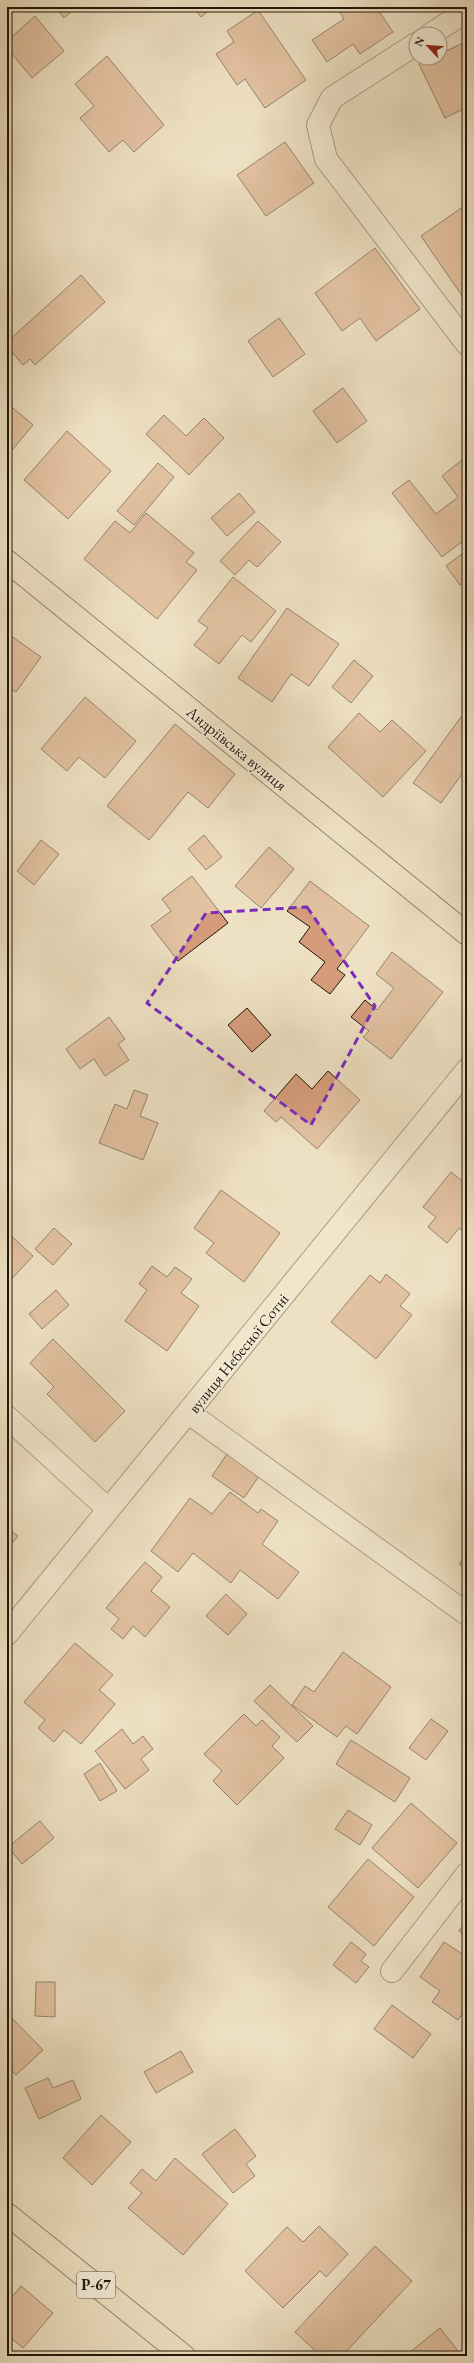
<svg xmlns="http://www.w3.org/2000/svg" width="474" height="2363" viewBox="0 0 474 2363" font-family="'EB Garamond',serif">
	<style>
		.building { fill: #d59c7b; stroke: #21160a }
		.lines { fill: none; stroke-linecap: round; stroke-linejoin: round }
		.minor-casing { stroke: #544938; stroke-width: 24 }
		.major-casing { stroke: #21160a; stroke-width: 24 }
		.minor { stroke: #f4ecd8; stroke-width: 22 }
		.major { stroke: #eee1c3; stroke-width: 22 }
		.marked { fill: none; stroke: #7b2cbf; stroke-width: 3; stroke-dasharray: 8 5; stroke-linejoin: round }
		.labels { text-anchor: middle; stroke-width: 3; stroke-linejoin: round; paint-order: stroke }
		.shield { fill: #f4ecd8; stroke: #605648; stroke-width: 1 }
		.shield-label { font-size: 15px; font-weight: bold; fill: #21160a }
		.street-label { font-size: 16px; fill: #21160a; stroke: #f4ecd8 }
	</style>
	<rect width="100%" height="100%" fill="#eee1c3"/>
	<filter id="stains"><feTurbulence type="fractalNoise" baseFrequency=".005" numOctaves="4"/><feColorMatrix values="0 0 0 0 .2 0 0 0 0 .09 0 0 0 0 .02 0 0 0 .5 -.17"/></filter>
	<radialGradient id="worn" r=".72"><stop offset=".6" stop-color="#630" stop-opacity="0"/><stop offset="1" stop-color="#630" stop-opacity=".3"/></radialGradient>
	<!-- building -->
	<g class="building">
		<path d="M55,7h22l-13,11z"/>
		<path d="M193,7h20l-12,10z"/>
		<path d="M341,7h35l17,25 -33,22 -7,-10 -26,18 -15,-22 32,-21 -6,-10z"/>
		<path d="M402,7h10l-7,5z"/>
		<path d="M258,10l48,70 -41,28 -20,-29 -8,6 -21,-31 18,-12 -7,-11z"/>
		<path d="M35,16l29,35 -32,27 -25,-30v-7z"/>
		<path d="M465,42l2,4v61l-22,11 -26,-54 12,-6h9v-4z"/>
		<path d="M107,56l57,69 -30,27 -11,-12 -14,12 -29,-34 14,-12 -19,-22z"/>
		<path d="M285,142l29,41 -48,33 -29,-41z"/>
		<path d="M467,204v99l-46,-67z"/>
		<path d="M375,248l45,61 -44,32 -16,-23 -18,13 -27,-38z"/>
		<path d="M81,275l24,27 -70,63 -5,-6 -7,6 -16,-19v-4z"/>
		<path d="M279,318l26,36 -32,23 -25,-36z"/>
		<path d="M343,388l24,33 -30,22 -24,-32z"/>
		<path d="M7,403l26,22 -26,31z"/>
		<path d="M164,415l22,21 18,-18 20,20 -35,37 -43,-41z"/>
		<path d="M67,431l44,40 -43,48 -44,-39z"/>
		<path d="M467,456v82l-25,19 -50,-64 17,-13 27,34 22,-17 -16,-21z"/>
		<path d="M158,463l16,14 -40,48 -17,-14z"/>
		<path d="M239,493l16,19 -28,24 -16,-18z"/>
		<path d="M146,513l48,40 -8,9 11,8 -40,49 -73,-60 31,-38 15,12z"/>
		<path d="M258,521l23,21 -24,25 -8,-7 -14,15 -15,-14z"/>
		<path d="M467,550v30l-7,5 -14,-19z"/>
		<path d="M233,577l43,34 -25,31 -9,-7 -23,29 -25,-19 14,-17 -10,-7z"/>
		<path d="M287,608l52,36 -30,42 -18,-12 -19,28 -34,-24z"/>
		<path d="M7,633l34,24 -25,35 -9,-6z"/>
		<path d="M354,660l19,16 -22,27 -19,-16z"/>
		<path d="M85,697l51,44 -31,37 -26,-21 -12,14 -26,-22z"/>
		<path d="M359,713l21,19 12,-12 34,31 -43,46 -55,-50z"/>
		<path d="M461,717l6,4v46l-26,36 -28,-20z"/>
		<path d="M175,724l60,50 -27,34 -20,-16 -39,48 -42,-34z"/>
		<path d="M204,835l18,22 -16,13 -18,-21z"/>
		<path d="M41,840l18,14 -25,31 -17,-14z"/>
		<path d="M269,847l25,22 -33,39 -26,-22z"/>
		<path d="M192,876l36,47 -50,38 -27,-35 20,-15 -9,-12z"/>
		<path d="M310,881l59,45 -32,43 8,6 -15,19 -19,-14 14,-18 -26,-20 11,-15 -23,-16z"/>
		<path d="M392,952l51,40 -52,67 -28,-22 6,-6 -18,-14 14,-17 12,10 17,-22 -18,-14z"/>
		<path d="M247,1008l24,27 -19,17 -24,-27z"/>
		<path d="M109,1017l16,22 -7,5 11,16 -24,16 -11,-17 -14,10 -14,-20z"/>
		<path d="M328,1071l32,29 -43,49 -36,-32 -5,5 -12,-11 32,-37 16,15z"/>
		<path d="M134,1090l14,5 -8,21 18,7 -15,37 -44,-17 16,-39 12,5z"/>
		<path d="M451,1172l16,13v50l-8,-7 -12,15 -19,-16 8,-10 -13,-10z"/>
		<path d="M221,1190l59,43 -36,49 -38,-29 8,-10 -20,-15z"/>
		<path d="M54,1228l18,16 -19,21 -18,-16z"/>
		<path d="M7,1232l26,24 -25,27h-1z"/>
		<path d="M152,1266l15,11 8,-10 17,12 -11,14 18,13 -32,45 -42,-30 22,-31 -8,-6z"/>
		<path d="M386,1274l24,20 -10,12 12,9 -36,44 -45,-37 39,-47 10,8z"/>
		<path d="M56,1290l13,15 -27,24 -13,-15z"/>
		<path d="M53,1339l72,72 -30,31 -48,-48 7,-7 -24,-24z"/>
		<path d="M227,1454l32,22 -15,22 -32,-22z"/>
		<path d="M230,1492l28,21 3,-4 17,12 -16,23 37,28 -21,27 -38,-29 -9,13 -38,-30 -15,19 -27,-21 39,-53 22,16z"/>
		<path d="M7,1528l11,8 -11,13z"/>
		<path d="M467,1553v17l-8,-6z"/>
		<path d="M145,1562l17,15 -11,14 19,16 -25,30 -12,-11 -10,13 -12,-10 8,-10 -13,-11z"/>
		<path d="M226,1594l21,20 -19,21 -22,-19z"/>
		<path d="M75,1643l38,32 -14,15 16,14 -34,40 -17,-14 -10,12 -16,-14 7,-8 -21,-18z"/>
		<path d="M343,1652l48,35 -34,47 -11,-8 -9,11 -45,-32 13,-19 9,6z"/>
		<path d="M270,1685l43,41 -16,16 -43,-41z"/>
		<path d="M244,1714l12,12 6,-6 18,17 -8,9 12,12 -47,47 -24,-24 9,-10 -18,-17z"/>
		<path d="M431,1719l17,12 -22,29 -17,-12z"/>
		<path d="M122,1729l11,15 10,-8 10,13 -12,10 8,11 -24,19 -30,-38z"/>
		<path d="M351,1740l59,38 -15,24 -59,-38z"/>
		<path d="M100,1763l17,28 -17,10 -16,-27z"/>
		<path d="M411,1803l46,40 -39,45 -46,-40z"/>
		<path d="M348,1810l24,15 -12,20 -25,-16z"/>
		<path d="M40,1821l14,17 -32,26 -14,-17z"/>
		<path d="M368,1859l46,38 -40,49 -46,-39z"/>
		<path d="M467,1920v17l-8,-6z"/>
		<path d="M351,1942l15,12 -5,7 8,6 -13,16 -23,-18z"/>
		<path d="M444,1942l23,15v50l-9,13 -26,-18 8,-11 -20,-14z"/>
		<path d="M36,1982h19v35l-20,-1z"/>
		<path d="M392,2005l39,29 -18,24 -39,-29z"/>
		<path d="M7,2013l36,37 -27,25 -9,-9z"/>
		<path d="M181,2051l12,21 -37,21 -12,-21z"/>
		<path d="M48,2078l5,10 20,-8 8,19 -42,20 -14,-31z"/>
		<path d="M101,2115l30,27 -39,43 -29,-27z"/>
		<path d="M235,2129l21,27 -10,8 9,12 -22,17 -31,-39z"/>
		<path d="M175,2158l53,46 -45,51 -55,-47 14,-15 -12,-10 12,-14 14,12z"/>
		<path d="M319,2226l29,28 -22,23 -6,-6 -37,37 -38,-37 42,-44 16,15z"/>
		<path d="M375,2246l37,35 -70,75h-21l-26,-24z"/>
		<path d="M21,2286l32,27 -30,35 -16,-13v-32z"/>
		<path d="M440,2328l22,28h-57z"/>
	</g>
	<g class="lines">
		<defs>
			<g id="minor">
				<path d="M431,34l36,-23"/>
				<path d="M416,44l-84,54 -14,27 8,34 141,185"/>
				<path d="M189,1413l278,201"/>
				<path d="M7,1417l101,92"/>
				<path d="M7,1634l460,-564"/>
				<path d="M392,1971l75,-97"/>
			</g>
			<g id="major">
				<path d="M7,561l460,373"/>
				<path d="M7,2214l177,142"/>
			</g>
		</defs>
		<!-- minor casing -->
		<use href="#minor" class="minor-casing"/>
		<!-- major casing -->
		<use href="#major" class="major-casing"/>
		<!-- minor -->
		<use href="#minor" class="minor"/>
		<!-- major -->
		<use href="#major" class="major"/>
	</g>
	<!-- marked area -->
	<path d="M0 0H474V2363H0ZM307,907l68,99 -64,119 -164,-122 59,-90z" fill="#eee1c3" fill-opacity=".55" fill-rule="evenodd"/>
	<path class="marked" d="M307,907l68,99 -64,119 -164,-122 59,-90z"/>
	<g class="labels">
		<!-- shield labels -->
		<rect class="shield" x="77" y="2272" width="38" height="26" rx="3"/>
		<g class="shield-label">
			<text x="96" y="2290">Р-67</text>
		</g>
		<!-- street labels -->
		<g class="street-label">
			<text transform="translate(237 748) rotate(39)" y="6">Андріївська вулиця</text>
			<text transform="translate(238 1353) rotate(-51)" y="6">вулиця Небесної Сотні</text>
		</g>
	</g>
	<!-- margin -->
	<rect width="474" height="2363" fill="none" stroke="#eee1c3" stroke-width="24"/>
	<rect x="8" y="8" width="458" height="2347" fill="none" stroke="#21160a" stroke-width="2"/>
	<rect x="12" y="12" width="450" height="2339" fill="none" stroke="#21160a"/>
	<!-- north arrow -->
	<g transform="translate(428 46) rotate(296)"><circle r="19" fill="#f4ecd8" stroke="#a09686"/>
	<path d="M0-3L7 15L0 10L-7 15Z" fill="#8f2418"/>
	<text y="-6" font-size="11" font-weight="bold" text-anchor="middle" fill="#21160a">N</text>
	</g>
	<rect width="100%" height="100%" filter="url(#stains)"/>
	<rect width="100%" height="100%" fill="url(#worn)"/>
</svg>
